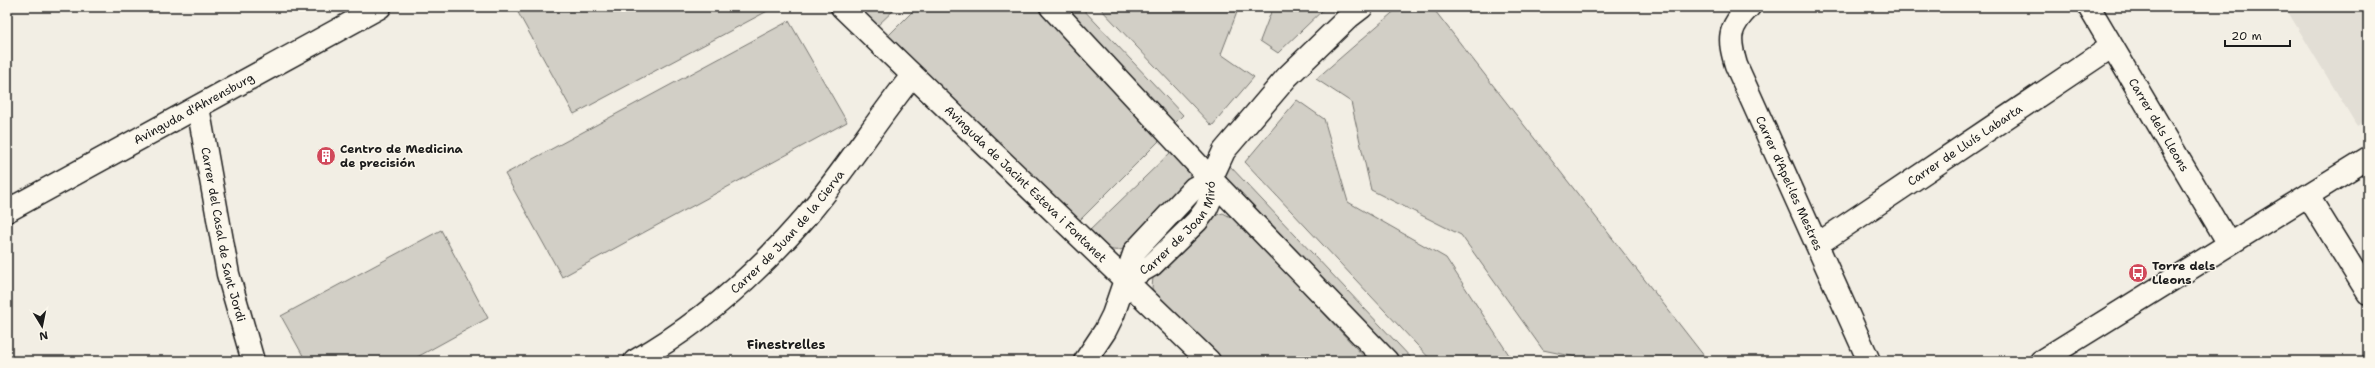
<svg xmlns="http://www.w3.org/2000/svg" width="2375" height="368" viewBox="0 0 2375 368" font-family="'Shantell Sans',sans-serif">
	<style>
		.built { fill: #e2ded5 }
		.green { fill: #d2cfc6; stroke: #777671 }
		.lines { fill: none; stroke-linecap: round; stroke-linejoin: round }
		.street-casing { stroke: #1c1c1c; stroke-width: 25 }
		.secondary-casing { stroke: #1c1c1c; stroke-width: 25 }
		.street { stroke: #fbf7ec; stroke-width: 22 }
		.secondary { stroke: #fbf7ec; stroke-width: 22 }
		.labels { text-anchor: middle; stroke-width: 3; stroke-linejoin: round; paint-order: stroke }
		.street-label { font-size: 12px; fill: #1c1c1c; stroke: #fbf7ec }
		.poi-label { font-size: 12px; font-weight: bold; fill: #1c1c1c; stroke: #fbf7ec; text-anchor: start }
		.neighbourhood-label { font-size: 13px; font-weight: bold; fill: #1c1c1c; stroke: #fbf7ec }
	</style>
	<rect width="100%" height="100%" fill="#f2eee4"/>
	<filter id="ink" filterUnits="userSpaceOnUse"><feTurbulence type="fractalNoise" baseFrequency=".025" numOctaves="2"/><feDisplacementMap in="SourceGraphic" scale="8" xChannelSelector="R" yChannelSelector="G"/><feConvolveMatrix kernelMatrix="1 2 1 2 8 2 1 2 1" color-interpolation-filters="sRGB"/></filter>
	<g filter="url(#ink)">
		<!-- built -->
		<path class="built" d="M2285,7h83v112l-11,7z"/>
		<!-- green -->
		<g class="green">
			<path d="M515,7h260l-201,107z"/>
			<path d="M853,7h44l-22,21z"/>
			<path d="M917,7h119l125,132 -83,83 -192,-184z"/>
			<path d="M1063,7h18l102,108 -9,9z"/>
			<path d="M1099,7h140l-18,47 33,23 -42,49z"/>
			<path d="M1273,7h53l-48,46 -18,-12z"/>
			<path d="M1399,7h33l276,354h-113l-52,-11 -82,-115 -90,-45 -20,-88 -35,-23z"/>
			<path d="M789,21l58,101 -285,155 -57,-103z"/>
			<path d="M1297,100l27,19 24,83 98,56 67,103h-81l-187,-199z"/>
			<path d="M1172,151l17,20 1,8 -63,68c-16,10 -27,-5 -39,-15z"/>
			<path d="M1229,165l185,196h-17l-170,-181 -2,-8z"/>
			<path d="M1223,213l15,8 130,140h-146l-65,-63 -5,-10 1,-11 61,-61z"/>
			<path d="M441,230l47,88 -78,43h-104l-25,-45z"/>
		</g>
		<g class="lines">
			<defs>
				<g id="street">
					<path id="s1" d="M1749,7c-21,21 -21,31 -13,58l133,296"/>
					<path id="s2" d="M2089,7l140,237"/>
					<path id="s3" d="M198,107l30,167 25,87"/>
					<path d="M2308,196l60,97"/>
					<path id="s4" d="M7,211l373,-204"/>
					<path id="s5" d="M1818,244l293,-197"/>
					<path id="s6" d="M1124,281l28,-16 45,-44 9,-12 4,-9 1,-21 13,-28 63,-74 62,-60 13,-10"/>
					<path id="s7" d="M635,361c64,-36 121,-87 169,-142 39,-45 71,-97 108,-143"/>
					<path d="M1085,361l20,-30 8,-16 22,-64 59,-63 17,-9"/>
				</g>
				<g id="secondary">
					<path id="s8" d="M842,7l367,354"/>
					<path d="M1051,7l160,172 176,182"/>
					<path d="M2041,361l327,-203"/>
				</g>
			</defs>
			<!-- street casing -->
			<use href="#street" class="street-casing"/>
			<!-- secondary casing -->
			<use href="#secondary" class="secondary-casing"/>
			<!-- street -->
			<use href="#street" class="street"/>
			<!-- secondary -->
			<use href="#secondary" class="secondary"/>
		</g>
	</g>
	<!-- icons -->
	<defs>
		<symbol id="building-disc" viewBox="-11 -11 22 22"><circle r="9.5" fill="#d1495b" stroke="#fbf7ec"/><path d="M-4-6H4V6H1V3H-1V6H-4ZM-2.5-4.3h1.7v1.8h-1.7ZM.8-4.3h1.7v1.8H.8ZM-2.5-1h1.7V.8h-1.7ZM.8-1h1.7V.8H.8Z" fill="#fff"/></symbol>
		<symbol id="bus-disc" viewBox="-11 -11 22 22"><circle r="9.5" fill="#d1495b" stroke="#fbf7ec"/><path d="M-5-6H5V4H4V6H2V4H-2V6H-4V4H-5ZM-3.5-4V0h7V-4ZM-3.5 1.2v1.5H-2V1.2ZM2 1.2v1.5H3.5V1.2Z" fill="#fff"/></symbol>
	</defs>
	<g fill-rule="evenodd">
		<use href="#building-disc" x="315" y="145" width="22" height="22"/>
		<use href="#bus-disc" x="2127" y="262" width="22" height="22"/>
	</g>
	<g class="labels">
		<!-- street labels -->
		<g class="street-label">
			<text dy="4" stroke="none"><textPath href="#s4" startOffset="213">Avinguda d'Ahrensburg</textPath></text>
			<text dy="4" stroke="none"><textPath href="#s2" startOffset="137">Carrer dels Lleons</textPath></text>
			<text dy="4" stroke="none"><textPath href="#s5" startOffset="177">Carrer de Lluís Labarta</textPath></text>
			<text dy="4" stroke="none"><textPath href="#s1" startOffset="194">Carrer d'Apel·les Mestres</textPath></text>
			<text dy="4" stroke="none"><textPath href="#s8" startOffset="255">Avinguda de Jacint Esteva i Fontanet</textPath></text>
			<text dy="4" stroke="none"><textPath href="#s6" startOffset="79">Carrer de Joan Miró</textPath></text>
			<text dy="4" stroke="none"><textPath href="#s7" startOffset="201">Carrer de Juan de la Cierva</textPath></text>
			<text dy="4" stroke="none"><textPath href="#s3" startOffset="130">Carrer del Casal de Sant Jordi</textPath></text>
		</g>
		<!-- poi labels -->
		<g class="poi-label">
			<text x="340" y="153">Centro de Medicina<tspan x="340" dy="14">de precisión</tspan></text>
			<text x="2152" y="270">Torre dels<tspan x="2152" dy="14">Lleons</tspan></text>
		</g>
		<!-- neighbourhood labels -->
		<g class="neighbourhood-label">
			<text x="786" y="349">Finestrelles</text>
		</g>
	</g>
	<!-- margin -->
	<rect width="2375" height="368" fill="none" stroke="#fbf7ec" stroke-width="24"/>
	<rect x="12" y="12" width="2351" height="344" fill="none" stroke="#1c1c1c" stroke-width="1.5" filter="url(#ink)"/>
	<!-- north arrow -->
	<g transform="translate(42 326) rotate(170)" stroke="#fbf7ec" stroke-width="3" paint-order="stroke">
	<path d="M0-3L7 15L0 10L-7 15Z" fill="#1c1c1c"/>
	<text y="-6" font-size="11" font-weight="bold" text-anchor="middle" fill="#1c1c1c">N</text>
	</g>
	<!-- scale -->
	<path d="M2225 40v6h65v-6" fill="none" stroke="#1c1c1c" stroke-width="2"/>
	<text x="2231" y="40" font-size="12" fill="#1c1c1c" stroke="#fbf7ec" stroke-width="3" paint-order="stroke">20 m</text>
</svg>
